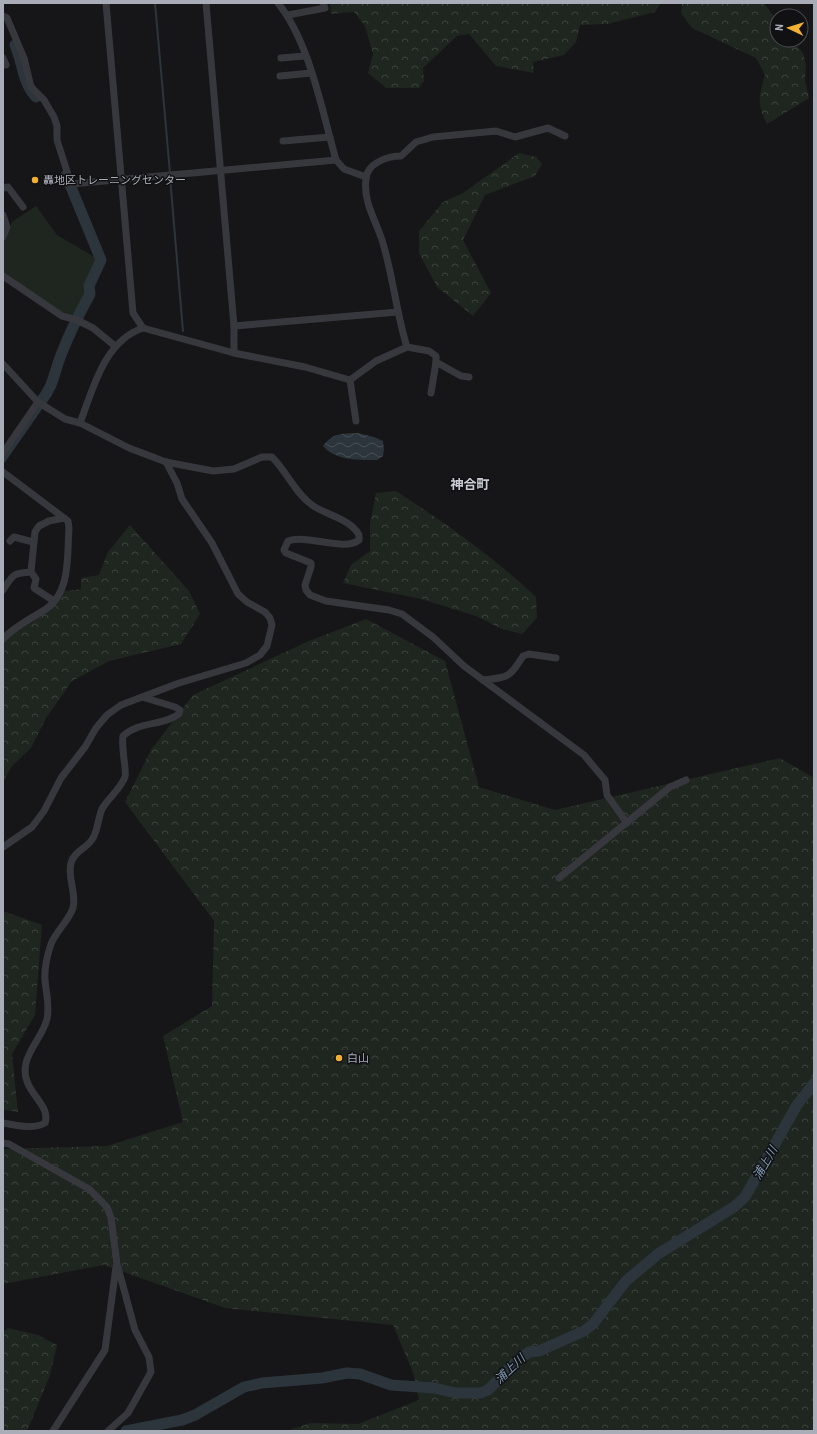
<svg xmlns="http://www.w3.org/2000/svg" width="817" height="1434" viewBox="0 0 817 1434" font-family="'Roboto Condensed','Noto Sans JP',sans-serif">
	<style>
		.forest { fill: url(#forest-crowns) }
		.park { fill: #1e261f }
		.water { fill: url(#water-waves) }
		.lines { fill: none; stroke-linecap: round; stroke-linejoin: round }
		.stream { stroke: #2c353c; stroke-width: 2 }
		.canal { stroke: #2c353c; stroke-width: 7 }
		.river { stroke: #2c353c; stroke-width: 11 }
		.minor { stroke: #37383d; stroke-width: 7 }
		.poi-dot { fill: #f2b134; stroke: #111113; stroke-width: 1.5 }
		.labels { text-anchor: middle; stroke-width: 3; stroke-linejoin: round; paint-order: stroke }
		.poi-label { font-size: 11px; fill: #a8adb8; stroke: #111113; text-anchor: start }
		.water-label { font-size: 12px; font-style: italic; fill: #7f9bb3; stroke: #111113 }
		.quarter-label { font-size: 13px; font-weight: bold; fill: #c9ccd4; stroke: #111113 }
	</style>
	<defs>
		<pattern id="forest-crowns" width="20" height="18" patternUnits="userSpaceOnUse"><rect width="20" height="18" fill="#1e261f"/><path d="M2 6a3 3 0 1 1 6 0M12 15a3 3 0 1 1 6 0" fill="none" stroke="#3c433d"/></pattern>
		<pattern id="water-waves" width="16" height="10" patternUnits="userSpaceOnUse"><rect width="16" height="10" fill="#2c353c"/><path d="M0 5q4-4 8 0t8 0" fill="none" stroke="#485056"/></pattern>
	</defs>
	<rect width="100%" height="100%" fill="#161618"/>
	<!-- forest -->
	<g class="forest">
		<path d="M661,3l-6,9 -48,12 -27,1 -4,17 -12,13 -31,7 1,11 -38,-7 -27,-32 -12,2 -34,32 1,13 -5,7h-33l-18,-15 5,-19 -8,-28 -11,-14 -23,2 -1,-10z"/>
		<path d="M682,3h82l13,18v19h15l11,13 3,12 -1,15 4,18 -42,26c-11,-21 -8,-27 -2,-49l-9,-17 -64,-30 -11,-15z"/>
		<path d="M519,153l17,4 6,7 -7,12 -50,19 -22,45 28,53 -18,23 -36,-29 -18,-34v-22l24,-29 20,-9z"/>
		<path d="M396,491c49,32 98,66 140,106l1,21 -15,16 -20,-5 -26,-13 -55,-17 -78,-16 8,-18 19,-14v-28l6,-30z"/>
		<path d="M130,525l59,66 11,23 -19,30 -72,17 -37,20 -26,37 -15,30 -19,18 -9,16v-141c5,-4 11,-10 16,-14 17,-12 36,-16 46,-36l16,-2v-11l18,-3 9,-23z"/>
		<path d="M366,619l79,42 34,126 76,23 225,-52 34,20v653h-527l23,-8 48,1 61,-24 -5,-25 -21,-50 -168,-17 -121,-43 -101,19v-135l104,-3 76,-24 -20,-86 49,-30 2,-85 -89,-119 26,-52 42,-55 116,-54z"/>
		<path d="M3,911l39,14 -7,90 -23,39 6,58 -15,-2z"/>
		<path d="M8,1328l30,7 19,10 -7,30 -23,56h-24v-99z"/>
	</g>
	<!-- park -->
	<path class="park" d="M36,206l21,29 41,24 -13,31 4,2 -14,25 -11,-2 -61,-41v-30l9,-22z"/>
	<!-- water -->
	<path class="water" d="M358,433l16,4 9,4 1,8 -1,7 -6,4c-18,0 -41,1 -54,-14 11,-14 18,-12 35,-13z"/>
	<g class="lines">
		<!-- stream -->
		<g class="stream">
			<path d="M155,3l15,170"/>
			<path d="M170,177l13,154"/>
		</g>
		<!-- canal -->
		<path class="canal" d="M3,459l37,-53"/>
		<!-- river -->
		<g class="river">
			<path d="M15,45c8,18 7,37 21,52"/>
			<path d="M42,400c11,-13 13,-30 19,-45 8,-21 18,-41 29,-61l-1,-8 12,-26 -35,-85"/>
			<path d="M126,1431l56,-11 13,-5 49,-28 18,-4 60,-5 25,-5 13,1 31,11 43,3 22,5h25l7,-3 30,-30 11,-8 10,-1 45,-20 9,-7 33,-43 32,-27 76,-47 11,-10 52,-92 17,-22"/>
		</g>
		<!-- minor -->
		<g class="minor">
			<path d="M106,3l27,310 10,15"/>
			<path d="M206,3l28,323v27"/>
			<path d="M278,3c32,40 44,108 58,157l8,9 22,8"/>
			<path d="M288,15l37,-7 -2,-5"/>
			<path d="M3,16l4,2 17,40 7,29 13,13 10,17 3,9v14l14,44 265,-24"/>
			<path d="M3,58l3,7"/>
			<path d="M281,58l24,-2"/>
			<path d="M280,76l31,-3"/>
			<path d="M283,141l47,-4"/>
			<path d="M3,188l5,-1 15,20"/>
			<path d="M3,215l4,12 -4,10"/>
			<path d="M3,276l59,40 15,4 16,8 22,18"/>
			<path d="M234,326l164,-14"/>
			<path d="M407,347l22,4 7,5v6l25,14 8,1"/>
			<path d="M3,364l35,38 27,17 15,4 49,25 37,14 47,9 21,-2 28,-12h10c15,15 23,36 40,48 14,10 39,14 47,30v5c-14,12 -52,-6 -71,1l-4,9 2,3 25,10v4l-6,18 1,5 4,5 16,6 63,9 13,4 31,23 31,29 120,89 21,25 2,15 20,28"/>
			<path d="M350,380l26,-19 31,-14c-11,-35 -14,-72 -25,-107 -7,-21 -19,-39 -16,-61 1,-16 22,-23 35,-23l15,-14 17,-5 63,-6 19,6 33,-9 17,8"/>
			<path d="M350,380l6,41"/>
			<path d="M431,393l5,-31"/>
			<path d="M80,423c13,-34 24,-82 63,-95l91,25 71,14 45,13"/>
			<path d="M3,453l35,-51"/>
			<path d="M3,472l65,49 1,7c-2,27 2,64 -23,81 -14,9 -31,17 -43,30"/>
			<path d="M10,541l4,-4 19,5"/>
			<path d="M3,590c10,-15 9,-17 28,-18"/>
			<path d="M54,601l-20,-13 2,-9 -5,-7 4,-40 4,-6 10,-5 15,-3"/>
			<path d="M483,680c25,-2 27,-3 40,-24l6,-2 27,4"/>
			<path d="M3,847l29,-20 12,-16 17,-33 24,-31 11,-19 11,-13 14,-10 21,-8 37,-14 67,-20 14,-8 7,-9 5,-21 -2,-7 -5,-6 -18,-10 -9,-8 -26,-51 -30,-44 -5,-16 -11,-21"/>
			<path d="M559,878l111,-91 16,-7"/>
			<path d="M3,1123c13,2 29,7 42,0 7,-20 -26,-32 -19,-60 4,-16 17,-28 21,-44 3,-14 -1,-26 -2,-39 -1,-13 2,-24 6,-36 5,-13 17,-22 22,-36 4,-15 -6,-30 -2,-45 3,-12 17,-15 22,-25 5,-8 5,-20 9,-29 6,-11 18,-19 23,-32 2,-5 -4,-29 -2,-41 16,-15 40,-10 56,-22l1,-4 -5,-3 -33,-10"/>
			<path d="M3,1143l6,1 80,45 18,18 4,11 6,46 18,66 14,27 2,15 -23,41 -20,18"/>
			<path d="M53,1431l52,-81 11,-83"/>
		</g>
	</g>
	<!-- markers -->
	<g class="poi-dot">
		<circle cx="35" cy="180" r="4"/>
		<circle cx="339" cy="1058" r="4"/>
	</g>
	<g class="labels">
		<!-- poi labels -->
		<g class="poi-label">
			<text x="43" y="184">轟地区トレーニングセンター</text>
			<text x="347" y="1062">白山</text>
		</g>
		<!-- water labels -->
		<g class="water-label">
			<text transform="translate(765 1163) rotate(-60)" y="4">浦上川</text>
			<text transform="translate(510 1369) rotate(-43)" y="4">浦上川</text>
		</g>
		<!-- quarter labels -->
		<g class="quarter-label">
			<text x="470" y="489">神合町</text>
		</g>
	</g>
	<!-- border -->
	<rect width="817" height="1434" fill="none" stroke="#a8adb8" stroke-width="8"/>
	<!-- north arrow -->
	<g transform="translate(789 28) rotate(274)"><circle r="19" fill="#111113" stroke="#4d4f55"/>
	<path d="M0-3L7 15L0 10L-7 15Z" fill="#f2b134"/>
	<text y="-6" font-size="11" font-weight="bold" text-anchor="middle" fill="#a8adb8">N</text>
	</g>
</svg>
